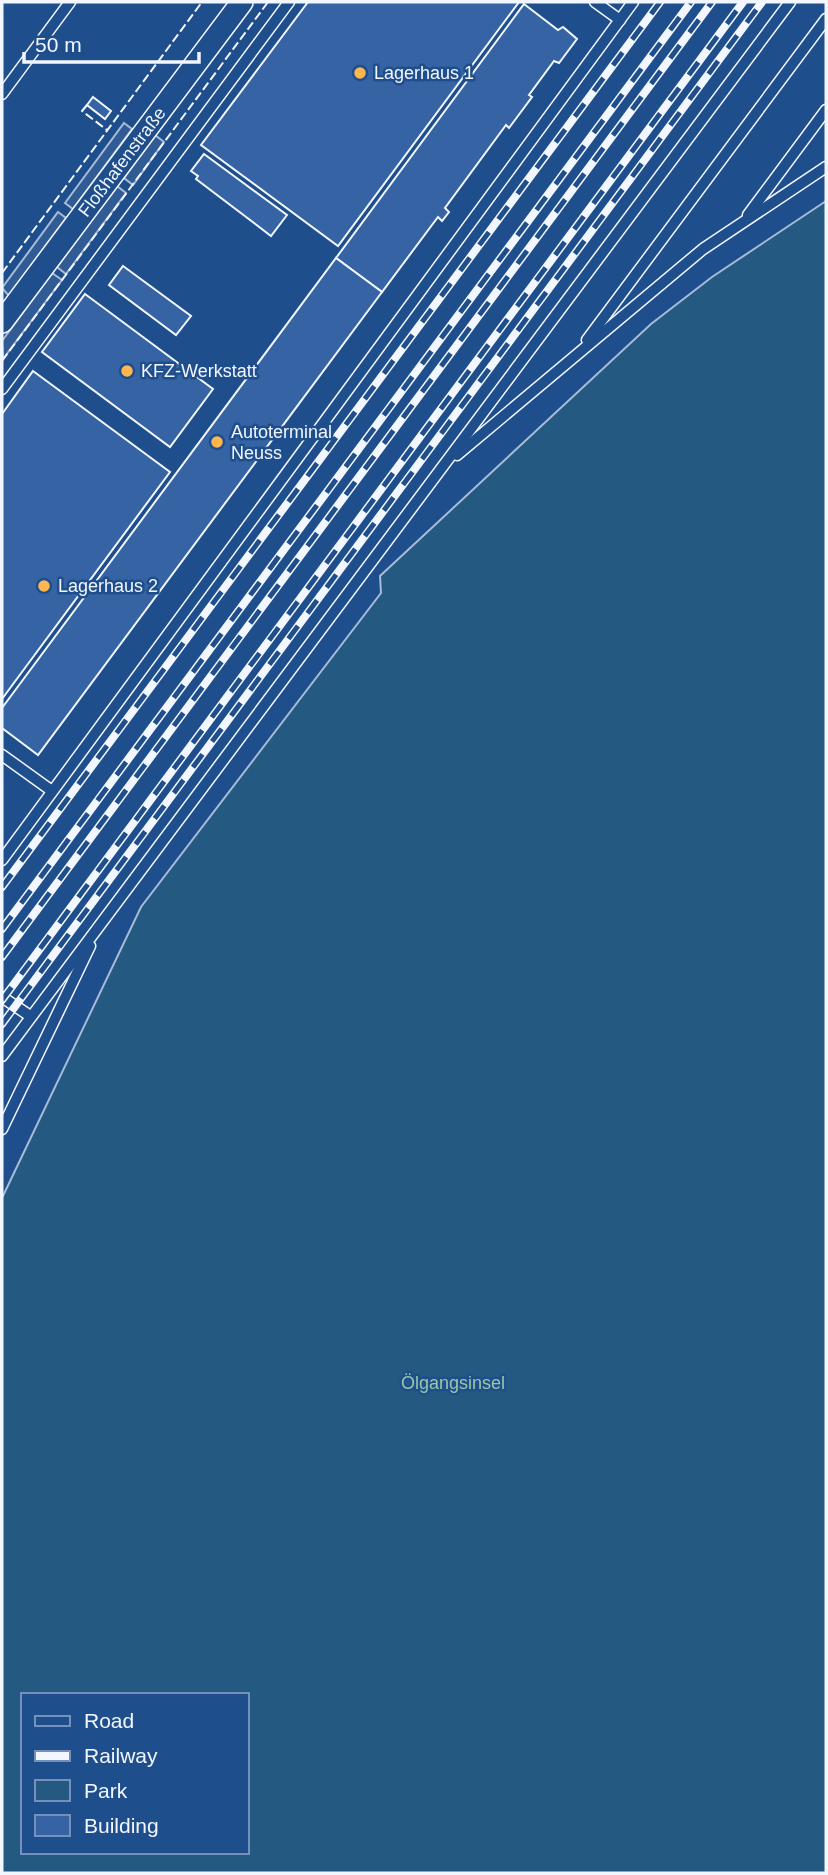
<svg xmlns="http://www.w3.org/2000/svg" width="828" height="1875" viewBox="0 0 828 1875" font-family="Helvetica,sans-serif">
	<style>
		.green { fill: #245a82; stroke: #a8bbd7; stroke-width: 2; fill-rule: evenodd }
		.parking { fill: #305b95; stroke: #a8bbd7; stroke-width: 2 }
		.building { fill: #3563a3; stroke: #f2f6ff; stroke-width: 2 }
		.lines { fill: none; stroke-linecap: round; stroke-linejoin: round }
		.service-casing { stroke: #f2f6ff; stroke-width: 13 }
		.minor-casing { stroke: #f2f6ff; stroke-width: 24 }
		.service { stroke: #1f4e8c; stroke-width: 10 }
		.minor { stroke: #1f4e8c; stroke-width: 21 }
		.rail-casing { stroke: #f2f6ff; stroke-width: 8 }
		.rail { stroke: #1f4e8c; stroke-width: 5; stroke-dasharray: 16; stroke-linecap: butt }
		.fence { stroke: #f2f6ff; stroke-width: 2; stroke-dasharray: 9 3.5; stroke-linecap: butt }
		.poi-dot { fill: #ffb74d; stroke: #1f4e8c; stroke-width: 2.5 }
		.labels { text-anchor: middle; stroke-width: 5; stroke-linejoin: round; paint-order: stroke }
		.poi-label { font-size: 18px; fill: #f2f6ff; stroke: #1f4e8c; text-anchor: start }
		.street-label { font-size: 18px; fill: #f2f6ff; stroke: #1f4e8c }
		.park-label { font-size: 18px; fill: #97c8a6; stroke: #1f4e8c }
	</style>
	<rect width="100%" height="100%" fill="#1f4e8c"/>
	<!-- green -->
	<path class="green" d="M826,201v1672h-824v-675l139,-291 240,-314 -1,-17 271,-252 61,-47zM23,1695h224v157h-224z"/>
	<!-- parking -->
	<g class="parking">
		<path d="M124,123l8,6 -59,80 -8,-6z"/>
		<path d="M155,135l9,7 -31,43 -9,-7z"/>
		<path d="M117,186l9,7 -60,81 -9,-7z"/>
		<path d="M58,212l8,6 -57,78 -7,-8z"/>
		<path d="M52,273l10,7 -59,79 -1,-18z"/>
	</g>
	<!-- building -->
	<g class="building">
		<path d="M308,2h211l-181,244 -137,-101z"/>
		<path d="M524,4l34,26 5,-3 14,12 -18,24 -5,-2 -25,34 3,2 -23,31 -3,-3 -61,83 4,4 -7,9 -4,-4 -56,75 -46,-34z"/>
		<path d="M93,97l18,14 -6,8 -18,-14z"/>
		<path d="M204,154l83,61 -16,21 -75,-57 2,-3 -7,-5z"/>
		<path d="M336,258l46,34 -344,463 -36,-27v-20z"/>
		<path d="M123,266l68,50 -15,19 -67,-50z"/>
		<path d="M85,294l128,95 -43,58 -128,-95z"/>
		<path d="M33,371l137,101 -168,227v-285z"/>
	</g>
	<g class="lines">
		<defs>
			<g id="service">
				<path d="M595,2l25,18"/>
				<path d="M2,94l68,-92"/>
				<path d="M748,215l78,-105"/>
				<path d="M587,340l239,-321"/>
				<path d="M2,389l287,-387"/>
				<path d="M457,455l246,-206 123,-82"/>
				<path d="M2,755l50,36"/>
				<path d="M2,860l631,-858"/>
				<path d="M2,997l28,19"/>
				<path d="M2,1056l788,-1054"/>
				<path d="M2,1129l88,-183"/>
			</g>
			<path id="minor" d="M2,322l240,-320"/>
		</defs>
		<!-- service casing -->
		<use href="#service" class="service-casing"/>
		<!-- minor casing -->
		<use href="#minor" class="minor-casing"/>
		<!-- service -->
		<use href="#service" class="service"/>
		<!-- minor -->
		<use href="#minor" class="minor"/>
		<defs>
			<g id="rail">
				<path d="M2,887l658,-885"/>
				<path d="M2,929l689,-927"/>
				<path d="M2,957l710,-955"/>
				<path d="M2,1000l741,-998"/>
				<path d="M2,1024l760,-1022"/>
			</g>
		</defs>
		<!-- rail casing -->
		<use href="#rail" class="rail-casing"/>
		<!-- rail -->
		<use href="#rail" class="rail"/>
		<!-- fence -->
		<g class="fence">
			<path d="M87,105l-5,6 25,19"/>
			<path d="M2,273l200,-271"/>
			<path d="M2,361l266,-359"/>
		</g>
	</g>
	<!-- markers -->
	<g class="poi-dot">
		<circle cx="360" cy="73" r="7"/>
		<circle cx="127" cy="371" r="7"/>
		<circle cx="217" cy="442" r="7"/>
		<circle cx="44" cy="586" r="7"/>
	</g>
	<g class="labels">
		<!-- poi labels -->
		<g class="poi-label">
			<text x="374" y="79">Lagerhaus 1</text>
			<text x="141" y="377">KFZ-Werkstatt</text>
			<text x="231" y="438">Autoterminal<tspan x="231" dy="21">Neuss</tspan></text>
			<text x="58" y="592">Lagerhaus 2</text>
		</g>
		<!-- street labels -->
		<g class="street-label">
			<text transform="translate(122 162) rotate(-53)" y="6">Floßhafenstraße</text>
		</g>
		<!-- park labels -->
		<g class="park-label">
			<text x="453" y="1389">Ölgangsinsel</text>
		</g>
	</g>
	<!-- border -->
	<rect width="828" height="1875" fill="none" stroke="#f2f6ff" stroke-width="7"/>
	<!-- legend -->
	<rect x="21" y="1693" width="228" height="161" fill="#1f4e8c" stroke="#7391ba" stroke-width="2"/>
	<rect x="35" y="1716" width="35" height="10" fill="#1f4e8c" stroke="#7391ba" stroke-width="2"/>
	<text x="84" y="1728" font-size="21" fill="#f2f6ff">Road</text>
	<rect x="35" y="1751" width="35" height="10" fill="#f2f6ff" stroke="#7391ba" stroke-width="2"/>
	<text x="84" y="1763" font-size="21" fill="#f2f6ff">Railway</text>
	<rect x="35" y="1780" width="35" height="21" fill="#245a82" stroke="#7391ba" stroke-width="2"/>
	<text x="84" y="1798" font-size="21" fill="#f2f6ff">Park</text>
	<rect x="35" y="1815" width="35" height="21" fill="#3563a3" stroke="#7391ba" stroke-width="2"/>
	<text x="84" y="1833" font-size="21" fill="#f2f6ff">Building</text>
	<!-- scale -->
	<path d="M24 52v10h175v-10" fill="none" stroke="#f2f6ff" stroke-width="3.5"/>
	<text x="35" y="52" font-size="21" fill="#f2f6ff" stroke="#1f4e8c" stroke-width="5" paint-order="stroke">50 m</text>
</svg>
